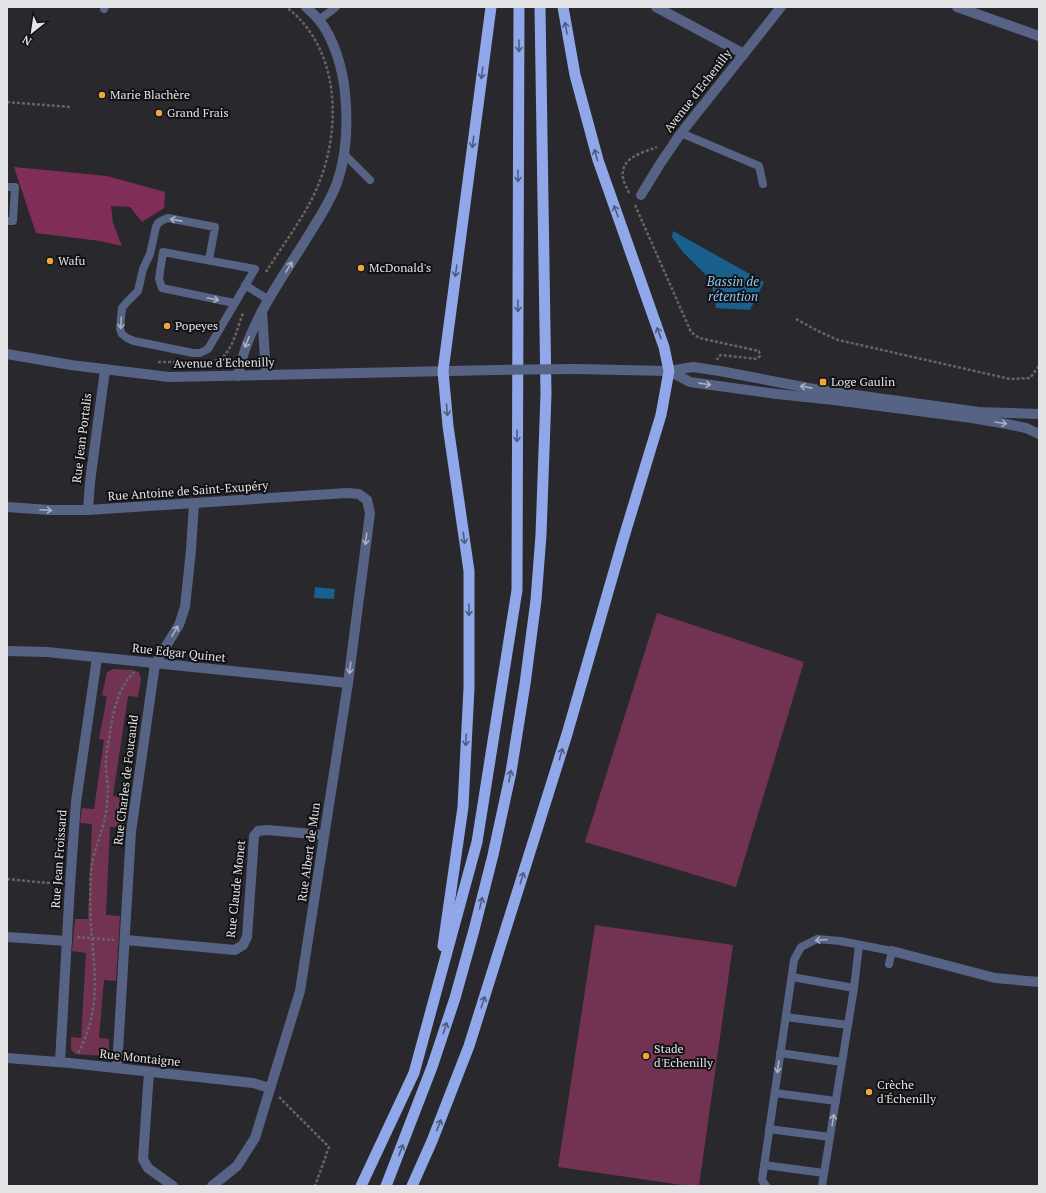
<svg xmlns="http://www.w3.org/2000/svg" width="1046" height="1193" viewBox="0 0 1046 1193" font-family="'PT Serif',serif">
	<style>
		.green { fill: #713351 }
		.forest { fill: #802e58 }
		.water { fill: #19608c }
		.lines { fill: none; stroke-linecap: round; stroke-linejoin: round }
		.path { stroke: #656468; stroke-width: 2.5; stroke-dasharray: 3 2; stroke-linecap: butt }
		.service { stroke: #576384; stroke-width: 8 }
		.minor { stroke: #576384; stroke-width: 10 }
		.tertiary { stroke: #576384; stroke-width: 10 }
		.trunk { stroke: #90a8ea; stroke-width: 11 }
		.tertiary-bridge { stroke: #576384; stroke-width: 10 }
		.oneway { stroke: #505c7e }
		.oneway2 { stroke: #abb0bf }
		.poi-dot { fill: #eda83b; stroke: #111113; stroke-width: 1.5 }
		.labels { text-anchor: middle; stroke-width: 4; stroke-linejoin: round; paint-order: stroke }
		.street-label { font-size: 12px; fill: #e3e3e6; stroke: #111113 }
		.poi-label { font-size: 12px; fill: #e3e3e6; stroke: #111113; text-anchor: start }
		.water-label { font-size: 13px; font-style: italic; fill: #88c7f4; stroke: #111113 }
	</style>
	<rect width="100%" height="100%" fill="#29282d"/>
	<!-- green -->
	<g class="green">
		<path d="M657,613l147,49 -68,225 -151,-45z"/>
		<path d="M113,669l20,1 6,2 2,7 -3,18 -10,-1 -15,100 14,2 -4,29h-13l-4,88 14,1 -4,65 -12,-1 -5,58 10,1v10l-5,7 -29,-2 -4,-5v-12l10,1 5,-85 -14,-2 3,-32h13l4,-95 -12,-1 2,-15 12,1 10,-69 -5,-1 8,-42 -5,-2 5,-23z"/>
		<path d="M595,925l138,20 -34,241h-10l-131,-19z"/>
	</g>
	<!-- forest -->
	<path class="forest" d="M14,167l93,9 58,16 -1,16 -22,14 -12,-15 -19,-1 2,17 9,23 -22,-5 -64,-8z"/>
	<!-- water -->
	<g class="water">
		<path d="M673,231l91,51 -14,28 -34,-2 -5,-28 -29,-29 -10,-14z"/>
		<path d="M315,587l20,2 -1,10 -20,-1z"/>
	</g>
	<g class="lines">
		<!-- path -->
		<g class="path">
			<path d="M7,102l63,5"/>
			<path d="M629,193c-2,-5 -5,-10 -6,-15 -3,-21 19,-25 34,-31"/>
			<path d="M635,205l56,127 8,6 60,13 1,5 -3,3 -36,-4 -3,2 -1,3"/>
			<path d="M266,272c16,-26 39,-56 51,-84 25,-58 24,-140 -31,-181"/>
			<path d="M796,319l22,12 20,9 172,39 20,-1 9,-12"/>
			<path d="M210,361l9,-1"/>
			<path d="M158,362h21"/>
			<path d="M219,365v-5c14,-9 18,-32 24,-47"/>
			<path d="M7,879l52,5"/>
			<path d="M77,937l37,3"/>
			<path d="M78,1053c21,-40 18,-71 14,-114 -2,-22 -2,-45 -1,-67 2,-20 7,-28 12,-46 4,-12 4,-24 5,-36 0,-10 -3,-20 -2,-30 0,-7 2,-14 3,-21 4,-25 7,-48 25,-67"/>
			<path d="M279,1097l50,50 -14,39"/>
		</g>
		<!-- service -->
		<g class="service">
			<path d="M104,9l1,-2"/>
			<path d="M319,20l17,-13"/>
			<path d="M681,133l78,33 4,18"/>
			<path d="M344,154l26,26"/>
			<path d="M7,187h8l-2,34h-6"/>
			<path d="M209,260l6,-33 -47,-9 -5,2 -5,3 -2,4 -6,27 -7,15 -5,22 -12,12 -4,5 -2,21 2,5 5,4 7,3 59,12h7l8,-4 47,-80 -92,-17 -4,27 3,9 72,15"/>
			<path d="M245,285l24,15"/>
			<path d="M792,977l62,11"/>
			<path d="M786,1017l62,8"/>
			<path d="M780,1053l62,9"/>
			<path d="M775,1093l61,8"/>
			<path d="M769,1129l61,8"/>
			<path d="M764,1165l60,8"/>
			<path d="M766,1186l-4,-6 32,-220 7,-13 16,-8 23,2 52,10 -3,13"/>
			<path d="M822,1186l32,-198 5,-43"/>
		</g>
		<!-- minor -->
		<g class="minor">
			<path d="M656,7l88,47"/>
			<path d="M957,7l82,29"/>
			<path d="M641,195l19,-31 21,-31 100,-126"/>
			<path d="M262,311l4,64"/>
			<path d="M238,376c10,-55 47,-101 75,-148 9,-14 18,-29 24,-45 10,-29 11,-60 8,-90 -2,-23 -11,-55 -26,-73 -4,-5 -9,-9 -13,-13"/>
			<path d="M7,507l43,3h38l259,-17 12,1 8,6 3,13 -22,170 -48,308 -45,147 -18,28 -25,20"/>
			<path d="M88,510l2,-28 15,-112"/>
			<path d="M7,651l40,1 301,31"/>
			<path d="M7,937l60,4"/>
			<path d="M126,940l109,10 8,-5 4,-8 7,-101 4,-5 9,-1 57,5"/>
			<path d="M892,951l103,27 44,4"/>
			<path d="M7,1058l63,5 183,20 17,5"/>
			<path d="M60,1062l10,-177 6,-83 21,-144"/>
			<path d="M117,1068l14,-236 24,-168 24,-39 6,-18 6,-57 3,-46"/>
			<path d="M149,1072l-6,87 5,9 25,18"/>
		</g>
		<!-- tertiary -->
		<g class="tertiary">
			<path d="M7,354l64,11 98,12 327,-7"/>
			<path d="M575,369l94,2 24,-4 27,4 99,19 160,22 60,2"/>
			<path d="M669,371l21,11 87,12 57,6 138,18 35,6 19,4 13,6"/>
		</g>
		<!-- trunk -->
		<g class="trunk">
			<path d="M443,946l20,-139 6,-119v-117l-21,-145 -5,-55 48,-364"/>
			<path d="M361,1186l53,-113 63,-231 40,-252 2,-583"/>
			<path d="M386,1186l46,-119 23,-69 19,-68 19,-75 18,-83 14,-88 11,-84 5,-65 5,-141 -6,-387"/>
			<path d="M412,1186l20,-45 37,-95 98,-312 56,-194 38,-125 8,-44 -5,-24 -66,-187 -23,-85 -12,-68"/>
		</g>
		<!-- tertiary-bridge -->
		<path class="tertiary-bridge" d="M496,370l79,-1"/>
	</g>
	<!-- one-way arrows -->
	<defs><path id="oneway-shaft" d="M-6 0H5M1.5-3L5.5 0L1.5 3" fill="none" stroke-width="1.6" stroke-linecap="round" stroke-linejoin="round"/></defs>
	<g class="oneway">
		<use href="#oneway-shaft" transform="translate(566 28) rotate(-100)"/>
		<use href="#oneway-shaft" transform="translate(519 46) rotate(90)"/>
		<use href="#oneway-shaft" transform="translate(482 73) rotate(98)"/>
		<use href="#oneway-shaft" transform="translate(473 142) rotate(98)"/>
		<use href="#oneway-shaft" transform="translate(596 155) rotate(-105)"/>
		<use href="#oneway-shaft" transform="translate(518 176) rotate(90)"/>
		<use href="#oneway-shaft" transform="translate(616 211) rotate(-110)"/>
		<use href="#oneway-shaft" transform="translate(456 271) rotate(98)"/>
		<use href="#oneway-shaft" transform="translate(518 306) rotate(90)"/>
		<use href="#oneway-shaft" transform="translate(659 333) rotate(-110)"/>
		<use href="#oneway-shaft" transform="translate(447 410) rotate(85)"/>
		<use href="#oneway-shaft" transform="translate(517 436) rotate(90)"/>
		<use href="#oneway-shaft" transform="translate(464 538) rotate(82)"/>
		<use href="#oneway-shaft" transform="translate(469 610) rotate(90)"/>
		<use href="#oneway-shaft" transform="translate(466 740) rotate(93)"/>
		<use href="#oneway-shaft" transform="translate(561 754) rotate(-73)"/>
		<use href="#oneway-shaft" transform="translate(510 776) rotate(-79)"/>
		<use href="#oneway-shaft" transform="translate(522 878) rotate(-73)"/>
		<use href="#oneway-shaft" transform="translate(481 903) rotate(-76)"/>
		<use href="#oneway-shaft" transform="translate(483 1002) rotate(-72)"/>
		<use href="#oneway-shaft" transform="translate(445 1028) rotate(-72)"/>
		<use href="#oneway-shaft" transform="translate(439 1125) rotate(-68)"/>
		<use href="#oneway-shaft" transform="translate(401 1150) rotate(-68)"/>
	</g>
	<g class="oneway2">
		<use href="#oneway-shaft" transform="translate(176 220) rotate(-169)"/>
		<use href="#oneway-shaft" transform="translate(289 267) rotate(-58)"/>
		<use href="#oneway-shaft" transform="translate(213 299) rotate(12)"/>
		<use href="#oneway-shaft" transform="translate(121 323) rotate(93)"/>
		<use href="#oneway-shaft" transform="translate(247 342) rotate(112)"/>
		<use href="#oneway-shaft" transform="translate(705 384) rotate(8)"/>
		<use href="#oneway-shaft" transform="translate(806 387) rotate(-169)"/>
		<use href="#oneway-shaft" transform="translate(1001 423) rotate(9)"/>
		<use href="#oneway-shaft" transform="translate(46 510) rotate(3)"/>
		<use href="#oneway-shaft" transform="translate(366 539) rotate(97)"/>
		<use href="#oneway-shaft" transform="translate(175 631) rotate(-60)"/>
		<use href="#oneway-shaft" transform="translate(350 668) rotate(97)"/>
		<use href="#oneway-shaft" transform="translate(821 940) rotate(175)"/>
		<use href="#oneway-shaft" transform="translate(778 1067) rotate(98)"/>
		<use href="#oneway-shaft" transform="translate(833 1120) rotate(-81)"/>
	</g>
	<!-- markers -->
	<g class="poi-dot">
		<circle cx="102" cy="95" r="4"/>
		<circle cx="159" cy="113" r="4"/>
		<circle cx="50" cy="261" r="4"/>
		<circle cx="361" cy="268" r="4"/>
		<circle cx="167" cy="326" r="4"/>
		<rect x="819" y="378" width="8" height="8" rx="2"/>
		<circle cx="646" cy="1056" r="4"/>
		<circle cx="869" cy="1092" r="4"/>
	</g>
	<g class="labels">
		<!-- street labels -->
		<g class="street-label">
			<text transform="translate(698 91) rotate(-52)" y="4">Avenue d'Echenilly</text>
			<text transform="translate(224 363) rotate(-1)" y="4">Avenue d'Echenilly</text>
			<text transform="translate(82 438) rotate(-83)" y="4">Rue Jean Portalis</text>
			<text transform="translate(188 491) rotate(-4)" y="4">Rue Antoine de Saint-Exupéry</text>
			<text transform="translate(179 653) rotate(6)" y="4">Rue Edgar Quinet</text>
			<text transform="translate(126 780) rotate(-83)" y="4">Rue Charles de Foucauld</text>
			<text transform="translate(309 852) rotate(-82)" y="4">Rue Albert de Mun</text>
			<text transform="translate(59 859) rotate(-86)" y="4">Rue Jean Froissard</text>
			<text transform="translate(236 889) rotate(-84)" y="4">Rue Claude Monet</text>
			<text transform="translate(140 1058) rotate(6)" y="4">Rue Montaigne</text>
		</g>
		<!-- poi labels -->
		<g class="poi-label">
			<text x="110" y="99">Marie Blachère</text>
			<text x="167" y="117">Grand Frais</text>
			<text x="58" y="265">Wafu</text>
			<text x="369" y="272">McDonald's</text>
			<text x="175" y="330">Popeyes</text>
			<text x="831" y="386">Loge Gaulin</text>
			<text x="654" y="1053">Stade<tspan x="654" dy="14">d'Echenilly</tspan></text>
			<text x="877" y="1089">Crèche<tspan x="877" dy="14">d'Échenilly</tspan></text>
		</g>
		<!-- water labels -->
		<g class="water-label">
			<text x="733" y="286">Bassin de<tspan x="733" dy="15">rétention</tspan></text>
		</g>
	</g>
	<!-- border -->
	<rect width="1046" height="1193" fill="none" stroke="#e3e3e6" stroke-width="16"/>
	<!-- north arrow -->
	<g transform="translate(32 32) rotate(210)" stroke="#111113" stroke-width="3" paint-order="stroke">
	<path d="M0-3L7 15L0 10L-7 15Z" fill="#e3e3e6"/>
	<text y="-6" font-size="11" font-weight="bold" text-anchor="middle" fill="#e3e3e6">N</text>
	</g>
</svg>
